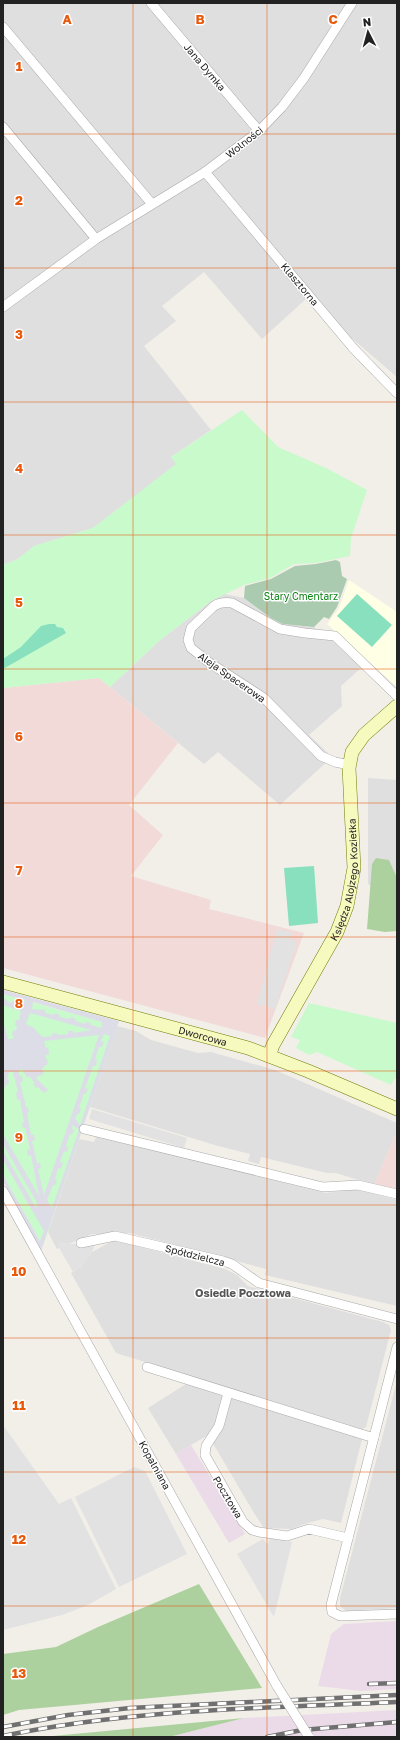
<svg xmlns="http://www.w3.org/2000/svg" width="400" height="1740" viewBox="0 0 400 1740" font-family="'Golos Text',sans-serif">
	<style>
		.residential { fill: #e0dfdf }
		.commercial { fill: #f2dad9 }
		.industrial { fill: #ebdbe8 }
		.education { fill: #ffffe5 }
		.forest { fill: #add19e }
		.cemetery { fill: #aacbaf }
		.park { fill: #c8facc }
		.pitch { fill: #88e0be }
		.parking { fill: #e2e2e2 }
		.plaza { fill: #dddde8; fill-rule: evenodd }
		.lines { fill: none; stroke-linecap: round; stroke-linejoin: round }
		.street-casing { stroke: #a9a9a9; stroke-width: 10 }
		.secondary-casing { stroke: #707d05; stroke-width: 14 }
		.street { stroke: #fff; stroke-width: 9 }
		.secondary { stroke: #f7fabf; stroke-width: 13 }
		.rail-casing { stroke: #707070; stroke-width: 4.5 }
		.rail { stroke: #fff; stroke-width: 3; stroke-dasharray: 9; stroke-linecap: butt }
		.street-bridge-casing { stroke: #a9a9a9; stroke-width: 10; stroke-linecap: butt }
		.street-bridge { stroke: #fff; stroke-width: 9 }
		.grid { fill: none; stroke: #e8590c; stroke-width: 1; stroke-opacity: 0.55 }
		.labels { text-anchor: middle; stroke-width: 3; stroke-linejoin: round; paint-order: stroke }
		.street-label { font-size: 10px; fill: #222; stroke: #fff }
		.park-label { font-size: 10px; fill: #0c8416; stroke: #fff }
		.neighbourhood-label { font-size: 11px; font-weight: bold; fill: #555; stroke: #fff }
		.grid-label { font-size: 13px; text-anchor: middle; font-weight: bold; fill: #e8590c; stroke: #fff; stroke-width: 3; stroke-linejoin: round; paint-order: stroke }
	</style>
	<rect width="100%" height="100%" fill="#f2efe9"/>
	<!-- residential -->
	<g class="residential">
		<path d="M3,3h394v374l-91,-78 -44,40 -58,-67 -42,34 14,15 -32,25 67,84 -40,27 6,7 -84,64 -59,18 -16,13 -15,6z"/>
		<path d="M225,594l19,4 27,20 12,6 31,3 20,15 27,26 -20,18 1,20 -33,29 23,22 -52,48 -62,-53 -14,12 -94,-77 49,-46 52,-40z"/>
		<path d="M368,778l29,2v122l-29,-18z"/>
		<path d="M117,1026l19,5 15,9 47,13 13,-1 64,18 122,53v8l-23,54 -38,-12h-9l-66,-16 -2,7 -11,-3 2,-7 -32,-8 -128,-39z"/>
		<path d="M96,1137l230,56 31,-4 40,11v106l-132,-31 1,-6 -136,-36 -38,1 -35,15 -9,-17 31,-93 15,3z"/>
		<path d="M114,1240l111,29 12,6 11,11 135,36 6,3 2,5 -25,97 -4,2 -246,-76 -45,-80 9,-5 12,-16z"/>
		<path d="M397,1381v227l-51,3 -6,-5v-8z"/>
		<path d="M186,1384l176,55 -21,84 -18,-4 -19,5 -12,5 -28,-1 -10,-15 -46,-78 -32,19 -28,-46z"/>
	</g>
	<!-- commercial -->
	<g class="commercial">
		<path d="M99,678l79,65 -49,62 34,30 -32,41 80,24 -2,9 95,24 -39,105 -262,-70v-280z"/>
		<path d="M397,1131v59l-23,-5z"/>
	</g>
	<!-- industrial -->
	<g class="industrial">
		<path d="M191,1445l54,89 -16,9 -53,-89z"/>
		<path d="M397,1621v68l-36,2 -43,-5 13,-52 13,-10z"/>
		<path d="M397,1710v27h-228l75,-19z"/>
	</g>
	<!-- education -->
	<path class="education" d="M349,580l48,32v75l-70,-63 12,-16z"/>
	<!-- forest -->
	<g class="forest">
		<path d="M376,858l13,2 8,18v53l-12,1 -18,-3 5,-65z"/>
		<path d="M199,1584l63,104 -243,22 -16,5v-61l53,-7 42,-20z"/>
		<path d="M244,1718l-75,19h-127z"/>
	</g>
	<!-- cemetery -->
	<path class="cemetery" d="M336,560l4,2 2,14 5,3 -10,28 -8,12 -5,-2 -10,10 -31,-3 -12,-6 -27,-20 1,-12 26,-7 24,-13 21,-2z"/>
	<!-- park -->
	<g class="park">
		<path d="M242,410l36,37 50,22 39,21 -16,48 -1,18 -34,7 -22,1 -24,14 -26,7 -33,16 -52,40 -49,46 -11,-9 -96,10v-123l15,-6 16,-13 59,-18 83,-64 -5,-7z"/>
		<path d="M3,994l114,32 -74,220 -40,-71z"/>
		<path d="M309,1003l88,20v56h-3l-3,6 -74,-33 -8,3 -13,-7 4,-8 -9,-3z"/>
	</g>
	<!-- pitch -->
	<g class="pitch">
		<path d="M357,594l35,31 -20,22 -35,-31z"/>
		<path d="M49,624h6l2,3 6,1 3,5 -63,36v-10l18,-12 20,-21z"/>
		<path d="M314,866l4,57 -29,3 -5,-58z"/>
	</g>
	<!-- parking -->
	<g class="parking">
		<path d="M277,929l15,3 -2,7 7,4 -22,66 -18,-5z"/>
		<path d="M92,1109l95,29 -3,10 -95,-29z"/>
		<path d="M59,1241l10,3 26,-1 -3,9 -12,16 -7,4 -15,-26z"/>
		<path d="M3,1425l56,79 12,-6 45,91 -28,16 -26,10 -59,15z"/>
		<path d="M134,1467l11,4 42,83 -68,33 -44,-90z"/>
		<path d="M270,1538l22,4 -18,75 -37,-63 26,-15 5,6z"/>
	</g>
	<!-- plaza -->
	<path class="plaza" d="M3,990l116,31 -78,230 -38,-70v-6l37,66 4,-10 -41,-71v-9l33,57 1,-4 -1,-3 -33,-57v-10l36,62 -8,-41 -3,1 -1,-6 3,-1 -5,-21h-2l-1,-6h2l-4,-22h-3l-1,-7 2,-1 -5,-20h-4l-2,7 2,1 -1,5 -2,-1 -3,9v-72l5,18h5l1,-3 -2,-1 1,-5 3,1 1,-5 -2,-1 1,-5h3l2,-9 -18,-6v-7l4,2v2l5,1v-2l6,2 -1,2 5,1 3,-6 -22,-6zM33,1002l69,20 -1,6 -10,-3v-2l-5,-1 -1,2 -10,-3 1,-2 -6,-2 -1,2 -9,-2v-2l-5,-2 -1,2 -9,-2v-3l-13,-1zM30,1013l61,17 -17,3 -1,-2h-5v3l-10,1 -1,-2 -5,1v2l-10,1 -8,-9 -8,-4zM104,1034l6,2 -30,89 -5,-6 2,-5h2l2,-5 -2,-1 5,-15 2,1 2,-5 -3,-1 8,-22h3l1,-6 -2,-1 4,-12h3l2,-5 -3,-1zM99,1035l-55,160 -6,-26 3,-1 -1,-5h-3l-5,-22 3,-1 -1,-5h-3l-4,-22 2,-1 -1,-5h-2l-6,-25 3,-1 -1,-5h-2l-2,-5 4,-2 5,9 2,-2 6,7 -2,1 3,4 2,-1 6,6 4,-3 -12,-12 3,-3 2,1 3,-4 -2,-2 3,-5h2l1,-5 -2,-1v-4h3l-1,-8 -2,1 -2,-7zM73,1125l6,5 -27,78 -5,-8 6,-15h2l2,-5 -2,-1 3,-11 3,1 2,-6 -3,-1 4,-11 3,1 1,-5 -2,-1 4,-12 2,1 2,-5 -2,-1z"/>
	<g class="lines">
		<defs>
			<g id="street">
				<path d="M151,3l108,128"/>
				<path d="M3,27l149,177"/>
				<path d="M3,127l93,112"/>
				<path d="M205,172l149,177 43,44"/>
				<path d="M3,307l93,-68 109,-67 54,-41 23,-24 22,-29 48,-75"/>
				<path d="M349,765l-14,-3 -14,-6 -57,-58 -54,-35 -19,-15 -3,-8 3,-12 23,-22c6,-4 11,-4 18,-3l48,26 25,4 30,3 62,60"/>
				<path d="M84,1129l239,58 35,-2 39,9"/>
				<path d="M3,1191l274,495"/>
				<path d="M81,1243l34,-7 108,25 9,3 27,19 138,36"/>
				<path d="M397,1347l-66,258 1,7 8,4 57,-2"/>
				<path d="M147,1367l227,71"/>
				<path d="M228,1393l-9,33 -13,20 -1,9 38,67 9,8 7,2 28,4 22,-7 39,9"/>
			</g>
			<g id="secondary">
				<path id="s1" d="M3,982l245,66 60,23 89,38"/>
				<path id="s2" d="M269,1056l4,-11 64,-113 10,-26 7,-38 -5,-100 3,-16 12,-17 33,-29"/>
			</g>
		</defs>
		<!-- street casing -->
		<use href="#street" class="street-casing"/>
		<!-- secondary casing -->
		<use href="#secondary" class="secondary-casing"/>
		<!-- street -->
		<use href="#street" class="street"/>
		<!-- secondary -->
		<use href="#secondary" class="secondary"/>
		<defs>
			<g id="rail">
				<path d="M369,1684l28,-1"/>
				<path d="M3,1727l65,-12 62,-7 267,-13"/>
				<path d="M3,1736c129,-27 263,-28 394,-34"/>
				<path d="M267,1737l35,-7 95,-8"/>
			</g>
		</defs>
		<!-- rail casing -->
		<use href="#rail" class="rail-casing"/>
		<!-- rail -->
		<use href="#rail" class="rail"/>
		<defs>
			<path id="street-bridge" d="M277,1686l32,51"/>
		</defs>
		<!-- street-bridge casing -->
		<use href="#street-bridge" class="street-bridge-casing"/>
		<!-- street-bridge -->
		<use href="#street-bridge" class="street-bridge"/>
	</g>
	<!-- grid -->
	<path class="grid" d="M133,3v1734M267,3v1734M3,134h394M3,268h394M3,402h394M3,535h394M3,669h394M3,803h394M3,937h394M3,1071h394M3,1205h394M3,1338h394M3,1472h394M3,1606h394"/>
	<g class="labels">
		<!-- street labels -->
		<g class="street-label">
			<text transform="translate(205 67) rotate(50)" y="4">Jana Dymka</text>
			<text transform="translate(244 142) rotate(-38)" y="4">Wolności</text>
			<text transform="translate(300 284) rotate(50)" y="4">Klasztorna</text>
			<text transform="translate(232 677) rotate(35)" y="4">Aleja Spacerowa</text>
			<text dy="4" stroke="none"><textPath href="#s2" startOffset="195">Księdza Alojzego Koziełka</textPath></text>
			<text dy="4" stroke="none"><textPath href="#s1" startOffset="207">Dworcowa</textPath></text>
			<text transform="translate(195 1255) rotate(14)" y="4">Spółdzielcza</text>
			<text transform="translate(155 1465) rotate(61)" y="4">Kopalniana</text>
			<text transform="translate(228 1497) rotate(59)" y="4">Pocztowa</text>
		</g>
		<!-- park labels -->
		<g class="park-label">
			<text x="301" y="600">Stary Cmentarz</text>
		</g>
		<!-- neighbourhood labels -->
		<g class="neighbourhood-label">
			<text x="243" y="1297">Osiedle Pocztowa</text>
		</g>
	</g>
	<g class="grid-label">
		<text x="67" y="24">A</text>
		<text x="200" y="24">B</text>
		<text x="333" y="24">C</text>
		<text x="19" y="71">1</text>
		<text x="19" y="205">2</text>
		<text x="19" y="339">3</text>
		<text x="19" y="473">4</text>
		<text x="19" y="607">5</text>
		<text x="19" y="741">6</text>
		<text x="19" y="875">7</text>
		<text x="19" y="1008">8</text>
		<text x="19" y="1142">9</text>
		<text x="19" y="1276">10</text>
		<text x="19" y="1410">11</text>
		<text x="19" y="1544">12</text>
		<text x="19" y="1678">13</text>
	</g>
	<!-- border -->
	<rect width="400" height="1740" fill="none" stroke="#222222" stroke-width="8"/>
	<!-- north arrow -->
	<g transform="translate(368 32) rotate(354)" stroke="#ffffff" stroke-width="3" paint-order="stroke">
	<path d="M0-3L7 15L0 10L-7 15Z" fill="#222222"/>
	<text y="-6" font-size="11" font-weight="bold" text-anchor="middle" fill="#222222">N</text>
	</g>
</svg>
